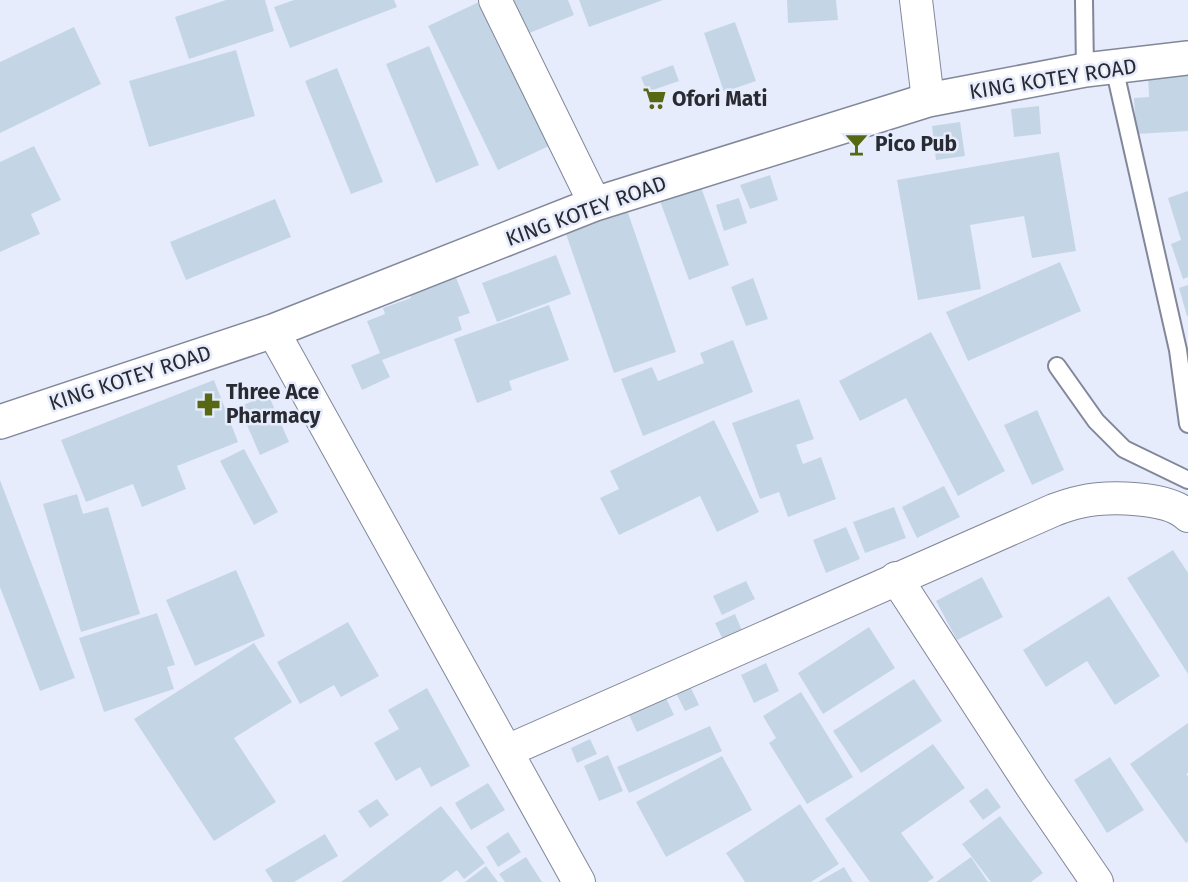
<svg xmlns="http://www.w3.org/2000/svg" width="1188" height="882" viewBox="0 0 1188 882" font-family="'Fira Sans',sans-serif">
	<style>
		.building { fill: #c4d6e6 }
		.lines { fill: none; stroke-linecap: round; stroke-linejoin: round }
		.service-casing { stroke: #82879a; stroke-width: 20 }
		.minor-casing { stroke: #82879a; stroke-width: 34 }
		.tertiary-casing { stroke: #82879a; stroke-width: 36 }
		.service { stroke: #fff; stroke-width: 16 }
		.minor { stroke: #fff; stroke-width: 32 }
		.tertiary { stroke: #fff; stroke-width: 33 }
		.labels { text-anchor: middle; stroke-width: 5; stroke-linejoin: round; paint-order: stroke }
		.street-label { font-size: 21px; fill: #292b33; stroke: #e7ecfc }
		.poi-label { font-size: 21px; font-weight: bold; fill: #292b33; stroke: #e7ecfc; text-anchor: start }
	</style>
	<rect width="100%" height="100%" fill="#e7ecfc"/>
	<!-- building -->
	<g class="building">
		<path d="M226,0h39l9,31 -85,28 -14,-42z"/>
		<path d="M294,0h100l3,7 -107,41 -16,-41z"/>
		<path d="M501,0h67l6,15 -57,23z"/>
		<path d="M579,0h84l-74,27z"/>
		<path d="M787,0h49l2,20 -50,3z"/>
		<path d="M481,1l70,144 -53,25 -70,-144z"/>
		<path d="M735,22l21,59 -32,11 -20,-59z"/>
		<path d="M74,27l27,57 -101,49v-71z"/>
		<path d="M429,46l50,119 -43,18 -50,-119z"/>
		<path d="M236,50l19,66 -106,31 -20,-66z"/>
		<path d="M673,65l6,16 -32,11 -6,-15z"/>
		<path d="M337,68l46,114 -32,12 -46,-113z"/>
		<path d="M1188,73v58l-52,3 -2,-36 15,-1 -1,-22z"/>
		<path d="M1039,106l2,28 -27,3 -3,-28z"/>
		<path d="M960,122l5,34 -29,4 -4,-34z"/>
		<path d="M34,146l27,54 -30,14 9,20 -40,18v-90z"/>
		<path d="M1059,152l17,99 -44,7 -8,-42 -54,9 11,64 -63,11 -21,-120z"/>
		<path d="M770,175l8,25 -28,9 -10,-24z"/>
		<path d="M701,187l28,78 -40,15 -29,-79z"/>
		<path d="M1188,191v86l-5,2 -12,-35 10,-4 -13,-42z"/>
		<path d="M739,198l8,25 -23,8 -8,-26z"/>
		<path d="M275,199l16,38 -105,43 -16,-38z"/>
		<path d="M627,210l49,142 -62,21 -49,-142z"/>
		<path d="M556,255l15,39 -74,28 -15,-39z"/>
		<path d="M1060,262l21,49 -113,50 -22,-49z"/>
		<path d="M455,275l15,38 -12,4 4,13 -80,30 8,17 -28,13 -11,-25 29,-12 -13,-32 18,-7 -2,-6 28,-10 -2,-5z"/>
		<path d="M753,278l15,41 -22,7 -15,-39z"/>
		<path d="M1188,285v31h-1l-8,-28z"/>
		<path d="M549,305l20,55 -60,21 3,9 -35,13 -23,-64z"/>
		<path d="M931,332l74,139 -47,25 -52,-98 -46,23 -21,-40z"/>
		<path d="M733,340l20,52 -110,44 -22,-57 31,-12 6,14 46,-18 -4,-10z"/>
		<path d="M214,380l24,62 -61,24 9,23 -44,18 -9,-23 -47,18 -25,-62z"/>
		<path d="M268,394l21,48 -29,13 -21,-48z"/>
		<path d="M799,399l15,40 -18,6 7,19 18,-7 15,42 -48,18 -9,-25 -19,7 -28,-76z"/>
		<path d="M1037,410l27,60 -32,15 -28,-60z"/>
		<path d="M714,420l45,92 -42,20 -17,-36 -81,39 -19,-37 19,-9 -9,-18z"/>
		<path d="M244,449l34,63 -24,13 -34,-64z"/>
		<path d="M0,480l75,198 -35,13 -40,-104z"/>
		<path d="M944,486l16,31 -43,21 -15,-31z"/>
		<path d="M77,494l6,20 25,-7 32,107 -59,18 -38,-128z"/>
		<path d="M894,507l12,31 -41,15 -12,-31z"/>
		<path d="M846,527l14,32 -34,14 -13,-33z"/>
		<path d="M1173,550l15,23v101l-61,-96z"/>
		<path d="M236,570l29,66 -70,30 -29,-66z"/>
		<path d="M982,577l21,40 -46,23 -21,-39z"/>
		<path d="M746,581l9,18 -33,16 -9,-19z"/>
		<path d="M1109,596l51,80 -45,29 -28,-44 -41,26 -23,-37z"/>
		<path d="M157,613l18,52 -8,2 7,22 -70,23 -25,-74z"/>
		<path d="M735,614l9,21 -19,9 -10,-21z"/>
		<path d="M348,622l31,54 -38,21 -7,-12 -34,19 -23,-42z"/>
		<path d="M869,627l26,41 -72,46 -25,-41z"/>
		<path d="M254,643l38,59 -58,36 42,64 -62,39 -80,-122z"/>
		<path d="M766,663l13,28 -25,12 -13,-28z"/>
		<path d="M914,679l28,42 -81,52 -28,-42z"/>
		<path d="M690,686l9,19 -14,6 -9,-18z"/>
		<path d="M427,688l43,78 -39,21 -11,-20 -24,14 -22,-38 25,-14 -11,-19z"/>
		<path d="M801,692l52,85 -46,27 -38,-61 7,-5 -13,-22z"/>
		<path d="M666,698l8,17 -37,17 -8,-17z"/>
		<path d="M1188,723v50l-2,1 2,2v66l-2,1 -56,-79z"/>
		<path d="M710,726l12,25 -93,42 -12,-26z"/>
		<path d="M590,739l7,15 -20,9 -6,-15z"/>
		<path d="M933,744l32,44 -64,45 33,45 -7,4h-57l-45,-63z"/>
		<path d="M608,755l15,36 -24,10 -15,-35z"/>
		<path d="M722,756l30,54 -86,47 -30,-55z"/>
		<path d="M1110,757l34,53 -37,23 -33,-53z"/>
		<path d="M488,783l17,27 -34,20 -16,-27z"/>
		<path d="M987,788l14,19 -18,13 -14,-19z"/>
		<path d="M377,799l12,16 -19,13 -12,-17z"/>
		<path d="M800,804l39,60 -28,18h-66l-19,-29z"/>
		<path d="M441,806l44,57 -21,16 -7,-9 -16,12h-100z"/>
		<path d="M1000,816l43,57 -12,9h-40l-29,-38z"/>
		<path d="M508,832l13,20 -23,15 -12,-20z"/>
		<path d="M325,834l13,22 -44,26h-21l-8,-12z"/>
		<path d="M526,857l16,25h-37l-6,-8z"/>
		<path d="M971,857l17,25h-52z"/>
		<path d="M486,866l12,16h-33z"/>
		<path d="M844,867l9,15h-35z"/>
	</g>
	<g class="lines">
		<defs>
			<g id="service">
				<path d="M1084,0l1,70"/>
				<path d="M1114,67l64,283 10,74"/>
				<path d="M1057,366l39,55 28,28 64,31"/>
			</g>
			<g id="minor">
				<path d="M495,0l100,204"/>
				<path d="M916,0l12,100"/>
				<path d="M273,331l306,551"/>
				<path d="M896,578l136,209 65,95"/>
				<path d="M507,751l547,-241c8,-3 17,-6 26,-8 27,-6 88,-6 108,14"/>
			</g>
			<path id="tertiary" d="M0,422l273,-91 322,-127 333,-104 157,-30 103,-12"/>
		</defs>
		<!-- service casing -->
		<use href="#service" class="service-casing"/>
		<!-- minor casing -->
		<use href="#minor" class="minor-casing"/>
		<!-- tertiary casing -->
		<use href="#tertiary" class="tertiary-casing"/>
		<!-- service -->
		<use href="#service" class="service"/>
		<!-- minor -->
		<use href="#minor" class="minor"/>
		<!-- tertiary -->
		<use href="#tertiary" class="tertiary"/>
	</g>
	<!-- icons -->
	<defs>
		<symbol id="supermarket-bare" viewBox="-9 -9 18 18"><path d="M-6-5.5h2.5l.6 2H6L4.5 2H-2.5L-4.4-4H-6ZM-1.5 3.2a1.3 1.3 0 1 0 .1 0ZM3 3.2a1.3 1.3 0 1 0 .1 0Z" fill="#576813" stroke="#e7ecfc" stroke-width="2.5" paint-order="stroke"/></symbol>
		<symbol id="bar-bare" viewBox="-9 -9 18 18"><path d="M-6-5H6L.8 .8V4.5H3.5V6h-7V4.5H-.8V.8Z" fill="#576813" stroke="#e7ecfc" stroke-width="2.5" paint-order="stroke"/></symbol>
		<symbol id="pharmacy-bare" viewBox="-9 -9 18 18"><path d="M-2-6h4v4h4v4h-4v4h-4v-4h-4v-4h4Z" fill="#576813" stroke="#e7ecfc" stroke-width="2.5" paint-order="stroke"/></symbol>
	</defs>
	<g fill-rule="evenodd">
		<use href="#supermarket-bare" x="638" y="82" width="33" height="33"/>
		<use href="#bar-bare" x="840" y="128" width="33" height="33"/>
		<use href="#pharmacy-bare" x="192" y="388" width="33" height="33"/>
	</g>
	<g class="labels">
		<!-- street labels -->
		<g class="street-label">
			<text transform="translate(1053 79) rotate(-9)" y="7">KING KOTEY ROAD</text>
			<text transform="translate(586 211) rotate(-20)" y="7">KING KOTEY ROAD</text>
			<text transform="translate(130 378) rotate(-18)" y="7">KING KOTEY ROAD</text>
		</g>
		<!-- poi labels -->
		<g class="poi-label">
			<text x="672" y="106">Ofori Mati</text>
			<text x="875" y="151">Pico Pub</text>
			<text x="226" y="399">Three Ace<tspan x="226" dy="24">Pharmacy</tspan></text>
		</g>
	</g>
</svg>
